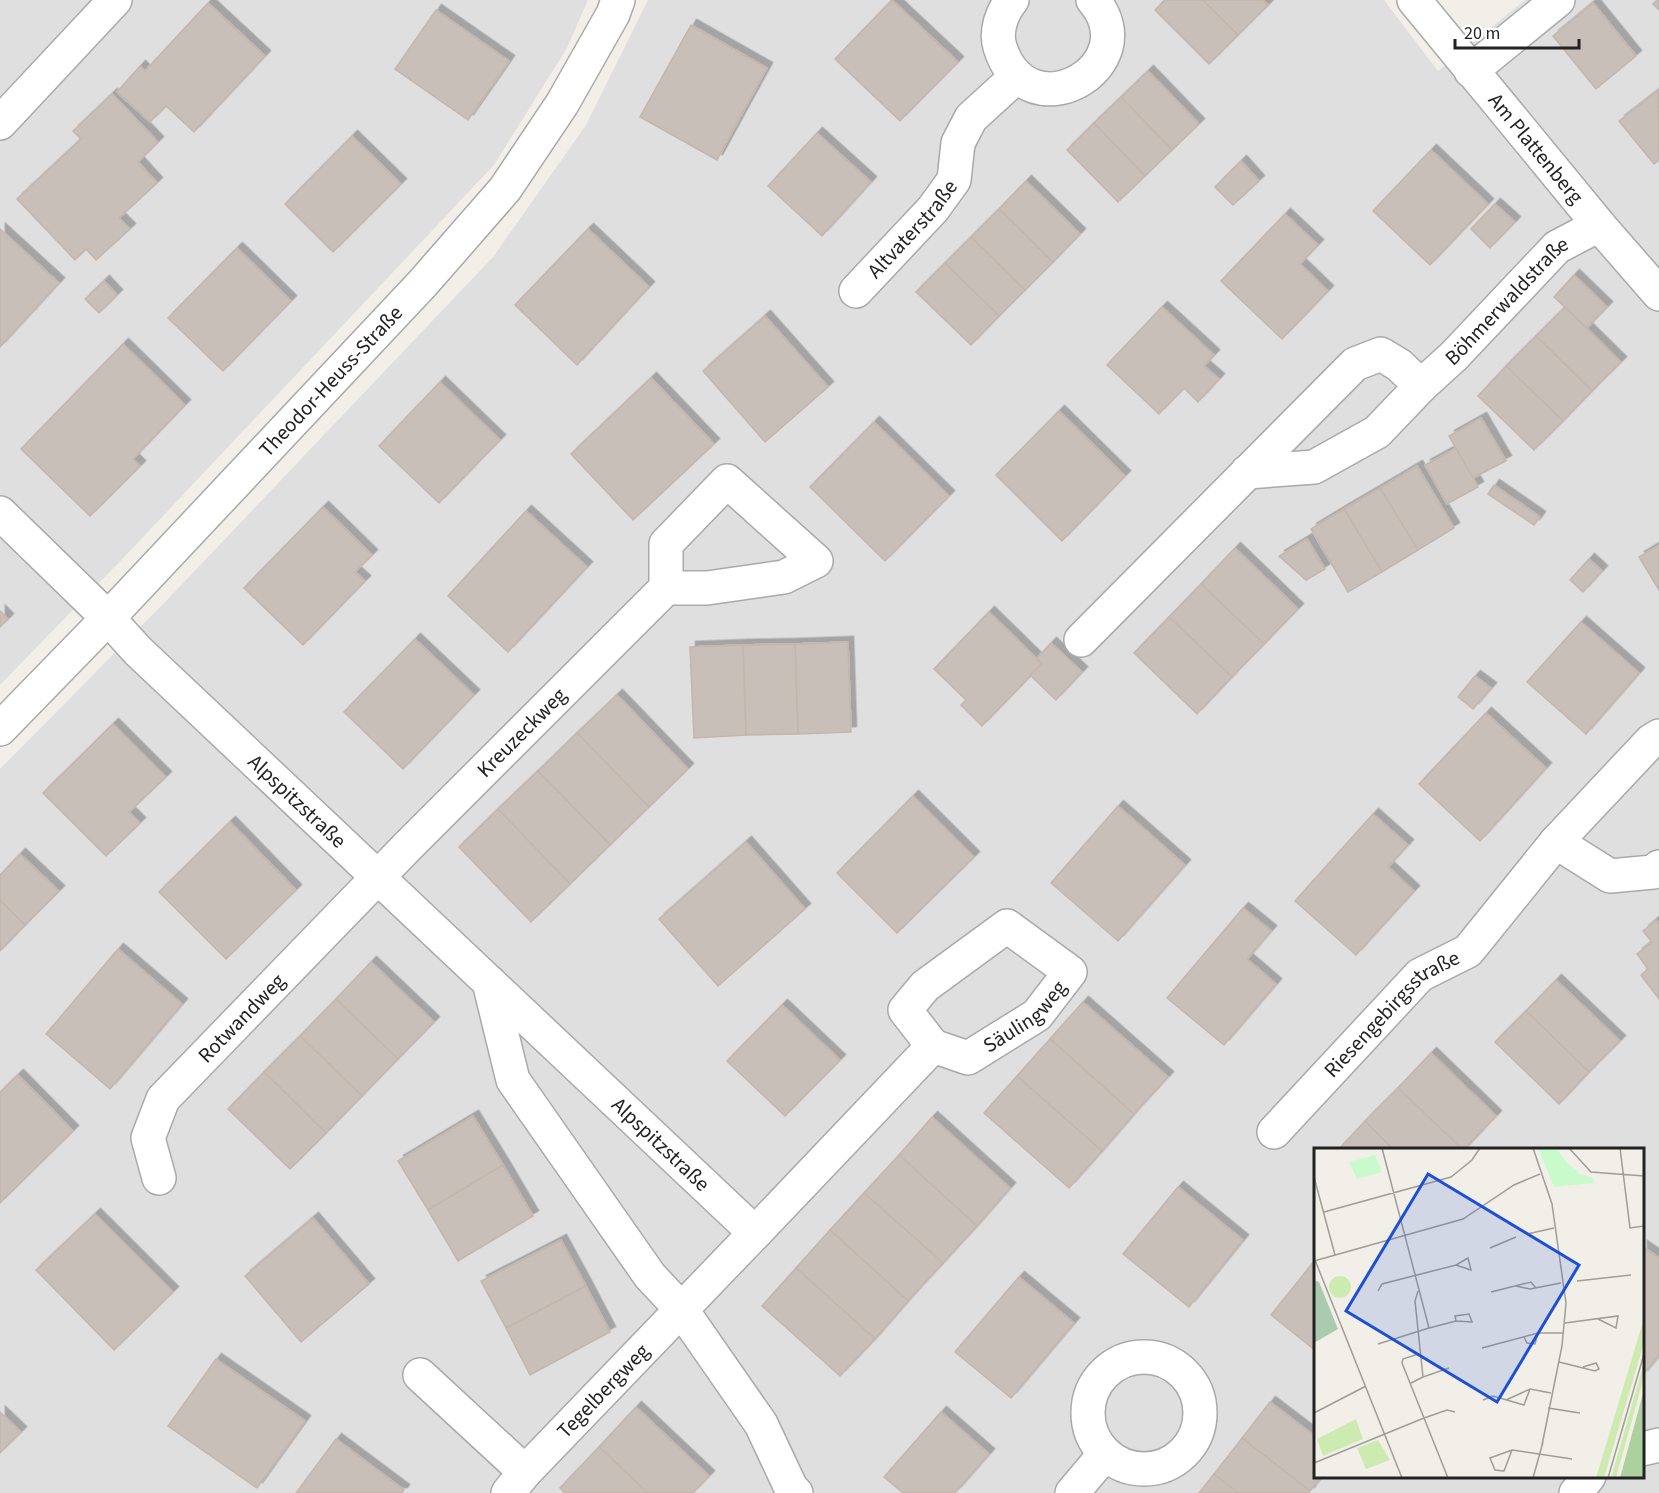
<svg xmlns="http://www.w3.org/2000/svg" width="1659" height="1493" viewBox="0 0 1659 1493" font-family="'Source Sans 3',sans-serif">
	<style>
		.residential { fill: #e0dfdf; fill-rule: evenodd }
		.building { fill: #c7bfb8; stroke: #c4b6ab; stroke-width: 1.5; filter: url(#shadow) }
		.lines { fill: none; stroke-linecap: round; stroke-linejoin: round }
		.minor-casing { stroke: #a9a9a9; stroke-width: 36 }
		.minor { stroke: #fff; stroke-width: 33 }
		.labels { text-anchor: middle; stroke-width: 6; stroke-linejoin: round; paint-order: stroke }
		.street-label { font-size: 21px; fill: #222; stroke: #fff }
		.inset-road { fill: none; stroke: #9f9d99; stroke-width: 1.5 }
		.view { fill: #1d4ed8; fill-opacity: 0.15; stroke: #1d4ed8; stroke-width: 3 }
		.inset-edge { fill: none; stroke: #222; stroke-width: 3 }
	</style>
	<defs>
		<filter id="shadow"><feDropShadow dx="5.5" dy="-5.5" stdDeviation="0" flood-color="#0004"/></filter>
	</defs>
	<rect width="100%" height="100%" fill="#f2efe9"/>
	<!-- residential -->
	<g class="residential">
		<path d="M0,0h588l-21,48 -73,117 -365,387 -129,133z"/>
		<path d="M648,0h736l54,71 87,-71h134v1493h-1659v-724l167,-169 326,-343 93,-132zM1316,1150h326v326h-326z"/>
	</g>
	<!-- building -->
	<g class="building">
		<path d="M892,0l66,62 -58,59 -65,-62z"/>
		<path d="M1165,0h38l35,35 -29,29 -54,-54z"/>
		<path d="M1203,0h60l5,5 -30,30z"/>
		<path d="M1657,0h2v10l-6,-6z"/>
		<path d="M208,3l57,53 -71,76 -28,-26 -16,16 -33,-30 23,-26 5,5z"/>
		<path d="M1593,3l43,53 -40,33 -43,-53z"/>
		<path d="M436,10l73,51 -41,59 -73,-51z"/>
		<path d="M691,25l76,43 -50,92 -77,-43z"/>
		<path d="M1148,71l51,53 -27,26 -51,-53z"/>
		<path d="M1658,91l1,69 -5,4 -35,-43z"/>
		<path d="M112,94l46,48 -20,20 19,21 -38,35 11,11 -34,31 -10,-11 -11,11 -58,-61 64,-60 -8,-8z"/>
		<path d="M1121,97l51,53 -27,26 -51,-53z"/>
		<path d="M1094,123l51,53 -27,26 -51,-52z"/>
		<path d="M817,133l54,49 -49,54 -54,-50z"/>
		<path d="M352,136l49,48 -68,68 -48,-48z"/>
		<path d="M1431,150l57,54 -58,61 -57,-54z"/>
		<path d="M1241,161l18,20 -26,24 -18,-18z"/>
		<path d="M1026,181l54,53 -27,28 -54,-53z"/>
		<path d="M1495,204l20,18 -25,26 -19,-19z"/>
		<path d="M999,209l54,53 -28,28 -54,-53z"/>
		<path d="M1285,214l33,31 -18,19 28,27 -46,48 -61,-58z"/>
		<path d="M0,229l59,54 -59,64z"/>
		<path d="M588,229l61,58 -72,78 -62,-60z"/>
		<path d="M971,237l54,53 -26,26 -54,-53z"/>
		<path d="M237,248l54,53 -68,70 -55,-53z"/>
		<path d="M945,263l54,53 -28,29 -55,-53z"/>
		<path d="M1574,275l33,32 -20,21 -33,-31z"/>
		<path d="M104,281l13,14 -18,18 -14,-14z"/>
		<path d="M1162,307l52,48 -10,11 15,13 -21,23 -14,-14 -25,26 -52,-49z"/>
		<path d="M1565,307l56,55 -29,29 -56,-55z"/>
		<path d="M765,316l63,71 -63,55 -62,-71z"/>
		<path d="M1536,336l56,55 -29,30 -57,-55z"/>
		<path d="M123,344l62,61 -52,54 7,7 -50,50 -69,-67z"/>
		<path d="M1506,366l57,55 -29,29 -56,-54z"/>
		<path d="M651,378l63,66 -81,76 -62,-66z"/>
		<path d="M440,382l60,58 -61,63 -60,-57z"/>
		<path d="M1059,411l66,65 -63,65 -66,-66z"/>
		<path d="M1481,418l25,43 -33,17 -24,-42z"/>
		<path d="M874,422l75,74 -64,65 -75,-74z"/>
		<path d="M1456,448l22,39 -31,17 -22,-39z"/>
		<path d="M1417,466l37,62 -36,22 -38,-62z"/>
		<path d="M1494,485l46,32 -6,8 -46,-31z"/>
		<path d="M1380,488l38,62 -36,22 -38,-63z"/>
		<path d="M323,507l49,48 -17,17 10,9 -62,64 -59,-57z"/>
		<path d="M1344,509l38,63 -34,20 -37,-63z"/>
		<path d="M526,511l61,56 -79,85 -60,-56z"/>
		<path d="M1307,539l18,30 -19,11 -27,-24z"/>
		<path d="M1659,545v45l-20,-33z"/>
		<path d="M1235,548l63,61 -34,35 -63,-60z"/>
		<path d="M1589,559l13,12 -19,21 -13,-12z"/>
		<path d="M1201,584l63,60 -32,33 -63,-60z"/>
		<path d="M0,611l8,8 -8,8z"/>
		<path d="M989,612l53,52 -60,62 -21,-21 5,-5 -32,-31z"/>
		<path d="M1169,617l63,60 -35,37 -63,-61z"/>
		<path d="M1581,622l58,51 -53,61 -59,-52z"/>
		<path d="M415,639l59,56 -71,74 -59,-57z"/>
		<path d="M848,642l3,90 -53,2 -3,-90z"/>
		<path d="M1051,643l31,29 -26,28 -26,-25 12,-11 -5,-6z"/>
		<path d="M795,644l3,90 -52,1 -3,-90z"/>
		<path d="M743,645l3,90 -52,3 -4,-91z"/>
		<path d="M1475,676l16,12 -18,21 -15,-12z"/>
		<path d="M617,695l71,74 -39,38 -72,-74z"/>
		<path d="M1486,713l60,55 -66,73 -61,-57z"/>
		<path d="M113,724l53,53 -37,35 11,11 -34,33 -63,-63z"/>
		<path d="M577,733l72,74 -39,38 -72,-74z"/>
		<path d="M538,771l72,74 -40,39 -72,-75z"/>
		<path d="M913,796l61,61 -77,76 -60,-60z"/>
		<path d="M1118,806l67,59 -67,76 -67,-58z"/>
		<path d="M498,809l72,75 -39,38 -72,-75z"/>
		<path d="M1373,814l35,31 -20,22 26,24 -58,64 -61,-54z"/>
		<path d="M230,822l66,68 -70,69 -67,-67z"/>
		<path d="M746,842l59,67 -87,77 -59,-67z"/>
		<path d="M20,854l39,37 -34,34 -25,-25v-25z"/>
		<path d="M0,900l25,25 -25,26z"/>
		<path d="M1243,908l28,23 -24,28 29,25 -52,61 -57,-47z"/>
		<path d="M1656,920l3,4v75l-18,-24 7,-6 -11,-15 15,-12 -9,-11z"/>
		<path d="M118,949l64,55 -72,85 -64,-55z"/>
		<path d="M371,962l63,60 -36,37 -62,-60z"/>
		<path d="M1556,980l64,61 -31,31 -63,-61z"/>
		<path d="M336,999l62,60 -36,37 -62,-60z"/>
		<path d="M1083,1002l85,75 -34,37 -84,-75z"/>
		<path d="M782,1005l58,55 -55,56 -58,-55z"/>
		<path d="M1526,1011l63,61 -30,32 -64,-62z"/>
		<path d="M300,1036l62,60 -36,37 -62,-61z"/>
		<path d="M1050,1039l84,75 -32,37 -85,-75z"/>
		<path d="M1431,1053l65,63 -32,34h-1l-65,-62z"/>
		<path d="M264,1072l62,61 -36,36 -62,-60z"/>
		<path d="M18,1075l55,56 -73,72v-111z"/>
		<path d="M1017,1076l85,75 -33,37 -85,-75z"/>
		<path d="M1398,1088l65,62h-69l-29,-29z"/>
		<path d="M473,1116l30,49 -75,45 -30,-49z"/>
		<path d="M932,1117l78,71 -33,38 -78,-71z"/>
		<path d="M1365,1121l29,29h-56z"/>
		<path d="M899,1155l78,71 -34,37 -79,-70z"/>
		<path d="M503,1165l30,51 -75,45 -30,-51z"/>
		<path d="M1178,1187l65,53 -54,67 -66,-53z"/>
		<path d="M864,1193l79,70 -35,38 -78,-71z"/>
		<path d="M95,1214l78,78 -59,58 -78,-80z"/>
		<path d="M313,1218l56,66 -68,58 -56,-66z"/>
		<path d="M830,1230l78,71 -33,38 -79,-71z"/>
		<path d="M561,1240l25,46 -80,42 -25,-47z"/>
		<path d="M1642,1246l17,12v97l-16,20z"/>
		<path d="M1316,1259v92l-45,-36z"/>
		<path d="M796,1268l79,71 -35,37 -78,-70z"/>
		<path d="M1019,1277l55,46 -63,75 -56,-46z"/>
		<path d="M586,1286l24,46 -80,43 -24,-47z"/>
		<path d="M216,1359l89,62 -48,67 -89,-62z"/>
		<path d="M1270,1402l46,35v39h6l-12,15 -68,-53z"/>
		<path d="M636,1407l73,69 -16,17h-45l-49,-46z"/>
		<path d="M0,1412l21,20 -21,21z"/>
		<path d="M941,1412l48,42 -34,39h-52l-19,-16z"/>
		<path d="M1242,1438l68,53 -1,2h-71l-24,-19z"/>
		<path d="M336,1439l68,51 -2,3h-106z"/>
		<path d="M599,1447l49,46h-83l-5,-5z"/>
		<path d="M1214,1474l24,19h-39z"/>
	</g>
	<g class="lines">
		<defs>
			<g id="minor">
				<path d="M1012,0c-10,12 -17,31 -12,47 28,89 149,18 93,-47"/>
				<path id="s1" d="M1414,0l185,225 60,69"/>
				<path d="M1471,71l87,-71"/>
				<path d="M0,123l115,-123"/>
				<path id="s2" d="M856,291l77,-82 21,-29 4,-37 13,-25 46,-42"/>
				<path id="s3" d="M1247,472l67,-5 63,-35 44,-46 33,-30 103,-109 42,-22"/>
				<path id="s4" d="M0,513l108,105 30,33 617,582 -230,239 -17,21"/>
				<path d="M1081,640l274,-276 26,-10 18,11 22,21"/>
				<path id="s5" d="M0,729l108,-111 315,-335 82,-94 57,-85 51,-90 5,-14"/>
				<path d="M1556,842l54,34 43,-4 6,-5"/>
				<path d="M489,982l24,98 137,196 31,33 80,115 30,64 5,5"/>
				<path id="s6" d="M1274,1132l146,-157 48,-24 88,-109 95,-101 8,-5"/>
				<path id="s7" d="M159,1178l-11,-40 15,-39 244,-252 259,-259h41l77,-11 32,-16 -89,-80 -61,63v44"/>
				<path id="s8" d="M755,1233l178,-187 35,12 69,-43 33,-43 -63,-46 -82,60 -20,24 28,36"/>
				<circle cx="1144" cy="1413" r="56"/>
				<path d="M420,1375l105,97"/>
				<path d="M1642,1449l17,-4"/>
				<path d="M1072,1493l33,-39"/>
				<path d="M1576,1493l13,-17"/>
			</g>
		</defs>
		<!-- minor casing -->
		<use href="#minor" class="minor-casing"/>
		<!-- minor -->
		<use href="#minor" class="minor"/>
	</g>
	<g class="labels">
		<!-- street labels -->
		<g class="street-label">
			<text dy="7" stroke="none"><textPath href="#s1" startOffset="192">Am Plattenberg</textPath></text>
			<text dy="7" stroke="none"><textPath href="#s2" startOffset="84">Altvaterstraße</textPath></text>
			<text dy="7" stroke="none"><textPath href="#s3" startOffset="324">Böhmerwaldstraße</textPath></text>
			<text dy="7" stroke="none"><textPath href="#s5" startOffset="480">Theodor-Heuss-Straße</textPath></text>
			<text dy="7" stroke="none"><textPath href="#s7" startOffset="596">Kreuzeckweg</textPath></text>
			<text dy="7" stroke="none"><textPath href="#s4" startOffset="414">Alpspitzstraße</textPath></text>
			<text dy="7" stroke="none"><textPath href="#s8" startOffset="366">Säulingweg</textPath></text>
			<text dy="7" stroke="none"><textPath href="#s6" startOffset="168">Riesengebirgsstraße</textPath></text>
			<text dy="7" stroke="none"><textPath href="#s7" startOffset="196">Rotwandweg</textPath></text>
			<text dy="7" stroke="none"><textPath href="#s4" startOffset="914">Alpspitzstraße</textPath></text>
			<text transform="translate(603 1391) rotate(-46)" y="7">Tegelbergweg</text>
		</g>
	</g>
	<!-- overview -->
	<g transform="translate(1314 1148)">
		<rect width="330" height="330" fill="#f2efe9"/>
		<path d="M15 139a11 11 0 1 1 22 0a11 11 0 1 1-22 0ZM330,170v25l-40,135h-8zM330,214v15l-28,101h-5zM42,271l7,20 -40,17 -6,-17zM64,292l12,20 -24,9 -9,-21z" fill="#cdebb0"/>
		<path d="M330,243v87h-24l22,-81z" fill="#add19e"/>
		<path d="M0,132l5,2 19,47 -24,14z" fill="#aacbaf"/>
		<path d="M224,0h18l11,15 13,11 13,4 1,5 -40,4zM61,7l7,17 -25,7 -8,-17z" fill="#c8facc"/>
		<path class="inset-road" d="M219,0l19,56 14,99 -4,43 -20,99M255,0l22,24 53,4M306,0l10,80 14,-2M0,29l21,78M10,64l127,-35 21,-17 8,-12M213,86l27,-6M176,100l26,-11M1,112l87,218M0,113l149,-42 51,-34 26,-11M263,133l54,-6M202,138l14,3 31,-6M64,143l4,-7 74,-19 15,5 -3,-12 -12,7M177,144l40,-10 5,6M251,175l53,-7 -2,12 -18,-9M115,180l27,-7 16,1 -3,-8 -14,2 1,5M210,189l3,6 8,1 3,-11M64,196l51,-16 -47,-180M168,200l56,-15h26M104,206l-15,5 -1,4 46,115M245,214l36,9 4,-2 -3,-6 -13,4M109,229l26,-9M97,235l12,-6 -8,-76 3,-10M169,252l10,-4 31,9 6,-16M192,252l24,-11 21,4M234,260l32,5M0,265l52,-27M198,302l-8,21 -9,-1 -5,-12 22,-8 60,9M0,315l110,-45 23,-8 8,2M219,330l10,-36M294,330l36,-124"/>
		<path class="view" d="M114,26l151,91 -82,137 -151,-91z"/>
		<rect width="330" height="330" class="inset-edge"/>
	</g>
	<!-- scale -->
	<path d="M1455 39v9h124v-9" fill="none" stroke="#222222" stroke-width="3"/>
	<text x="1464" y="39" font-size="18" fill="#222222" stroke="#ffffff" stroke-width="4.5" paint-order="stroke">20 m</text>
</svg>
